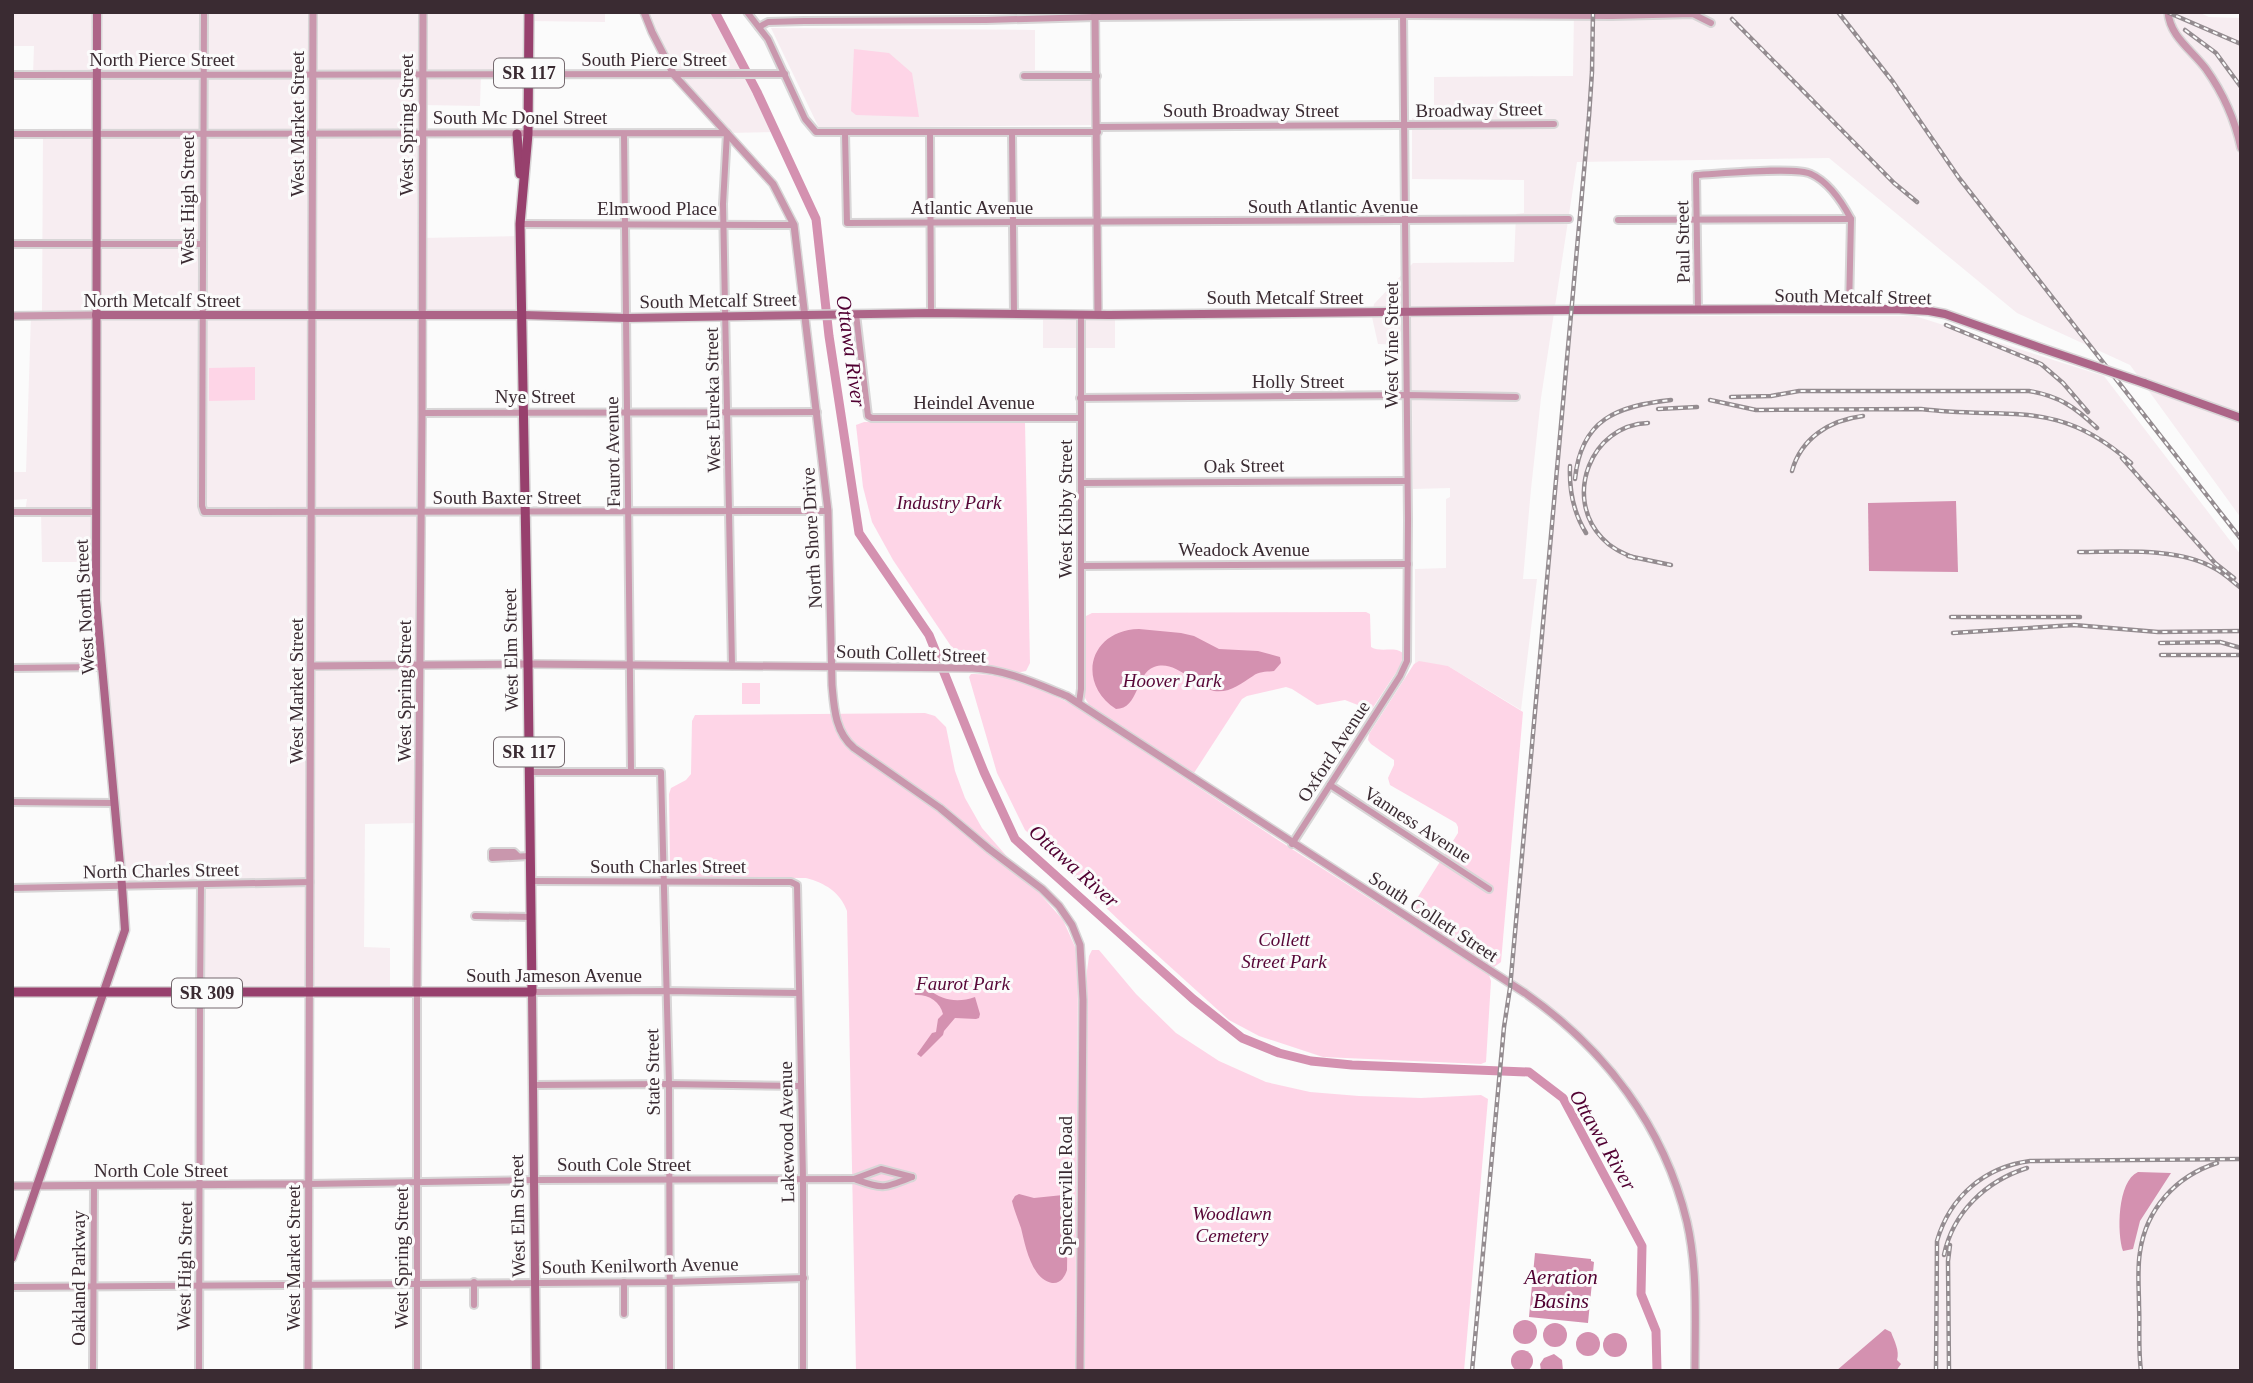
<svg xmlns="http://www.w3.org/2000/svg" width="2253" height="1383" viewBox="0 0 2253 1383" font-family="'Times New Roman',serif">
	<style>
		.built { fill: #f7edf1 }
		.green { fill: #fed5e7 }
		.water { fill: #d491b0 }
		.lines { fill: none; stroke-linecap: round; stroke-linejoin: round }
		.river { stroke: #d491b0; stroke-width: 9 }
		.minor-casing { stroke: #d8d6d7; stroke-width: 10 }
		.tertiary-casing { stroke: #d8d6d7; stroke-width: 10 }
		.secondary-casing { stroke: #d8d6d7; stroke-width: 11 }
		.primary-casing { stroke: #d8d6d7; stroke-width: 12 }
		.minor { stroke: #c997ad; stroke-width: 6 }
		.tertiary { stroke: #c997ad; stroke-width: 7 }
		.secondary { stroke: #ad6588; stroke-width: 8 }
		.primary { stroke: #97406d; stroke-width: 9 }
		.rail-casing { stroke: #948c90; stroke-width: 4.5 }
		.rail { stroke: #fbfbfb; stroke-width: 2; stroke-dasharray: 5; stroke-linecap: butt }
		.secondary-bridge-casing { stroke: #d8d6d7; stroke-width: 11; stroke-linecap: butt }
		.secondary-bridge { stroke: #ad6588; stroke-width: 8 }
		.labels { text-anchor: middle; stroke-width: 6; stroke-linejoin: round; paint-order: stroke }
		.shield { fill: #fbfbfb; stroke: #74696e; stroke-width: 2 }
		.shield-label { font-size: 18px; font-weight: bold; fill: #3a2b32 }
		.street-label { font-size: 19px; fill: #3a2b32; stroke: #fbfbfb }
		.park-label { font-size: 19px; font-style: italic; fill: #570637; stroke: #fbfbfb }
		.water-label { font-size: 21px; font-style: italic; fill: #510032; stroke: #fbfbfb }
	</style>
	<rect width="100%" height="100%" fill="#fbfbfb"/>
	<!-- built -->
	<g class="built">
		<path d="M12,12h593v10l-76,-1v53h-48l-1,32 -57,-1 -1,133 98,-2 3,79h-101l-3,508 -54,1 -1,123 26,1v45h-190l1,-108 -79,1 -27,-324h-53l-1,-50h-16l2,-13 -15,1v-28h14l5,-157h11l1,-182h54v-58h-64l1,-29h-22z"/>
		<path d="M644,12h71l42,80 19,40 -49,1 -53,-58z"/>
		<path d="M1574,12h624l11,5 32,1v500l-111,-153 -113,-52 -188,-155 -252,4 -36,236 -10,91 -8,90h14l-16,131 -73,-44 -33,-3v-94l31,-1v-69l4,-2v-9l-37,1 -1,-90h-10v-54l-24,-1 -6,-27 2,-13 39,-41 101,-1 2,-48 8,-1v-33l-112,-1v-61l22,-1v-40l139,-1z"/>
		<path d="M771,28l264,2v40l57,1v54l-273,3z"/>
		<path d="M1573,316h342l189,60 137,179v816h-541l-4,-114 -9,-47 -24,-69 -34,-55 -44,-50 -48,-39 -25,-15z"/>
		<rect x="1043" y="318" width="72" height="30"/>
	</g>
	<!-- green -->
	<g class="green">
		<path d="M854,49l35,4 23,20 7,44 -63,-2 -5,-4z"/>
		<path d="M255,367v33l-46,1v-33z"/>
		<path d="M864,422l161,1 5,240 -4,8 -10,2 -55,-12 -68,-101 -21,-38 -9,-35 -7,-62z"/>
		<path d="M1366,612l4,2 1,33c10,6 23,-1 32,6l-2,12 -29,44h-4l-23,-9 -28,5 -25,-16 -6,-2 -39,9 -5,3 -48,74 -105,-68 -4,-7v-73l1,-9 6,-3z"/>
		<path d="M1419,661l29,5 75,46 -22,250 -7,5 -83,-52v-7l47,-75v-6l-2,-4 -66,-38 -2,-7 6,-13v-5l-23,-16 -3,-4 1,-6 45,-70z"/>
		<path d="M971,674c36,-1 73,16 104,32l206,136 208,133 2,6 -5,81 -5,2 -158,-7 -64,-21 -30,-16 -105,-95 -99,-95 -28,-57 -28,-96z"/>
		<rect x="742" y="683" width="18" height="21"/>
		<path d="M925,713l10,3 11,11 9,44 10,27 17,30 81,92 14,31 1,22 -3,398h-219l-9,-460c-7,-19 -22,-28 -41,-33l-125,-1 -6,-2 -5,-10 -1,-71 2,-6 15,-8 5,-6 1,-53 3,-6z"/>
		<path d="M1092,950h7l37,44 40,39 43,28 47,21 44,10 49,4 62,2 60,-3 7,4 -24,272h-381l4,-400 2,-15z"/>
	</g>
	<!-- water -->
	<g class="water">
		<path d="M1956,501l2,71 -89,-1 -1,-68z"/>
		<path d="M1139,629l42,4 13,3 25,13 39,2 22,6 1,6 -7,8c-7,1 -15,0 -21,5 -13,8 -22,17 -39,15 -20,-4 -37,-32 -60,-24 -18,6 -15,42 -38,42 -40,-26 -27,-79 23,-80z"/>
		<path d="M928,989c15,12 30,14 47,8l5,17 -1,4 -3,1 -21,-1 -11,13 -1,4 -22,22 -4,-3 15,-21 4,-1 2,-13 5,-5c-3,-13 -15,-20 -28,-19l-1,-5z"/>
		<path d="M2138,1172l33,1 -31,48 -7,28 -10,2c-6,-17 -6,-70 15,-79z"/>
		<path d="M1019,1194l15,4 29,-3 5,1 -1,74c-2,6 -6,14 -15,13 -21,-4 -27,-39 -31,-55 -3,-9 -7,-18 -9,-27l3,-5z"/>
		<path d="M1535,1253l56,6v2l3,1 -6,61 -59,-6z"/>
		<circle cx="1525" cy="1332" r="12"/>
		<circle cx="1555" cy="1335" r="12"/>
		<path d="M1885,1329l6,3c3,8 9,19 6,28l4,4 -5,7h-60z"/>
		<circle cx="1588" cy="1344" r="12"/>
		<circle cx="1615" cy="1345" r="12"/>
		<circle cx="1522" cy="1361" r="11"/>
		<path d="M1554,1354l8,6 1,11h-22l-1,-7 4,-6z"/>
	</g>
	<g class="lines">
		<!-- river -->
		<path class="river" d="M715,12l42,80 59,127 13,117 30,197 70,102 55,137 31,67 178,160 49,39 37,15 32,8 41,4 177,7 34,26 79,148 -1,48 15,37 1,40"/>
		<defs>
			<g id="minor">
				<path d="M204,12l-2,494 2,6 624,-1"/>
				<path d="M747,12l21,27 37,80 11,13h282"/>
				<path d="M759,27l9,-5 36,-1 182,-1 109,-3 308,-2 209,1 81,-2 18,9"/>
				<path d="M12,75l773,-1"/>
				<path d="M1024,76h73"/>
				<path d="M1098,127l456,-3"/>
				<path d="M845,133l2,90 722,-4"/>
				<path d="M930,133l1,180"/>
				<path d="M1012,133l2,181"/>
				<path d="M12,134l715,-1 -4,71 9,462"/>
				<path d="M624,134l7,637"/>
				<path d="M1618,220l233,-1"/>
				<path d="M520,224l274,1"/>
				<path d="M12,244h191"/>
				<path d="M1698,310l-2,-135c22,-1 100,-9 115,-1 18,8 31,28 40,45l-2,90"/>
				<path d="M856,314l12,102 4,2h208"/>
				<path d="M1080,398l327,-3 109,2"/>
				<path d="M422,413l395,-1"/>
				<path d="M1081,483l326,-2"/>
				<path d="M12,512h84"/>
				<path d="M1081,566l327,-2"/>
				<path d="M12,668l90,-1"/>
				<path d="M1079,703l2,-14v-374"/>
				<path d="M530,772h131l8,312 1,287"/>
				<path d="M1330,785l159,104"/>
				<path d="M12,802l102,1"/>
				<path d="M1292,844l108,-168 7,-15 1,-141 -5,-508"/>
				<path d="M517,855l-3,-3h-22v6l37,-2"/>
				<path d="M530,881l261,1 6,3 6,294v192"/>
				<path d="M12,888l298,-6"/>
				<path d="M475,916l55,1"/>
				<path d="M532,992l134,-1 133,2"/>
				<path d="M200,993l1,-108"/>
				<path d="M533,1085l136,-1 132,2"/>
				<path d="M854,1179l27,-10 31,8"/>
				<path d="M309,1184l225,-4 320,-1c30,10 28,10 58,-2"/>
				<path d="M12,1287l658,-5 134,-4"/>
				<path d="M474,1305v-23"/>
				<path d="M624,1314v-32"/>
				<path d="M93,1371l1,-185"/>
				<path d="M199,1371l1,-378"/>
				<path d="M417,1371v-378"/>
			</g>
			<g id="tertiary">
				<path d="M644,12l8,20 22,43 99,109 21,41 34,286 4,174c2,23 3,47 22,63l86,60 49,41 53,40 17,17 13,19 8,20 3,55 -3,371"/>
				<path d="M1095,12l3,303"/>
				<path d="M2168,12c2,25 24,38 38,57 17,24 29,51 35,79"/>
				<path d="M12,316l84,-1"/>
				<path d="M311,666l217,-2 444,4c33,1 65,16 95,28l458,297c80,56 139,133 162,229 11,48 8,100 8,149"/>
				<path d="M417,993l5,-576 1,-405"/>
				<path d="M12,1186l297,-2"/>
				<path d="M308,1371l5,-1359"/>
			</g>
			<g id="secondary">
				<path d="M96,315h427l104,3 304,-5 178,2 461,-5 325,-1 34,2 16,3 96,34"/>
				<path d="M2144,383l97,35"/>
				<path d="M532,992l4,379"/>
				<path d="M12,1258l113,-328 -3,-44 -26,-286 1,-588"/>
			</g>
			<g id="primary">
				<path d="M517,134l3,40"/>
				<path d="M12,992h520l-4,-328 -8,-440 8,-90 1,-122"/>
			</g>
		</defs>
		<!-- minor casing -->
		<use href="#minor" class="minor-casing"/>
		<!-- tertiary casing -->
		<use href="#tertiary" class="tertiary-casing"/>
		<!-- secondary casing -->
		<use href="#secondary" class="secondary-casing"/>
		<!-- primary casing -->
		<use href="#primary" class="primary-casing"/>
		<!-- minor -->
		<use href="#minor" class="minor"/>
		<!-- tertiary -->
		<use href="#tertiary" class="tertiary"/>
		<!-- secondary -->
		<use href="#secondary" class="secondary"/>
		<!-- primary -->
		<use href="#primary" class="primary"/>
		<defs>
			<g id="rail">
				<path d="M1838,12l55,70 66,96 282,361"/>
				<path d="M2167,12l74,32"/>
				<path d="M1732,19l162,164 23,19"/>
				<path d="M2185,30l31,23 25,34"/>
				<path d="M1946,325l95,39 22,19 25,29"/>
				<path d="M1731,397l40,-1 28,-5h230c30,5 46,16 68,37"/>
				<path d="M1710,400l46,10 165,-1c87,11 136,-12 210,54"/>
				<path d="M1658,409l39,-2"/>
				<path d="M2122,458l93,105 19,15"/>
				<path d="M1570,466c-1,25 3,46 16,67"/>
				<path d="M1792,471c9,-33 38,-51 71,-55"/>
				<path d="M1575,479c6,-60 42,-73 96,-79"/>
				<path d="M2079,552c42,0 98,-5 135,16 10,5 18,13 27,20"/>
				<path d="M1628,556l43,9"/>
				<path d="M1635,558c-13,-5 -24,-10 -33,-20 -39,-41 -11,-113 46,-115"/>
				<path d="M1951,617h129"/>
				<path d="M1953,633l121,-8 84,7 83,-1"/>
				<path d="M2160,643l60,-1 21,6"/>
				<path d="M2161,655h80"/>
				<path d="M1944,1255c9,-43 42,-74 83,-87"/>
				<path d="M1472,1371l32,-344 6,-39 79,-872 3,-44 1,-60"/>
				<path d="M1936,1371l1,-130c13,-45 48,-74 93,-80l211,-2"/>
				<path d="M1949,1371l-1,-110 2,-16"/>
				<path d="M2141,1371c-3,-22 -1,-44 -2,-65 0,-18 -2,-36 1,-54 6,-43 36,-76 77,-89"/>
			</g>
		</defs>
		<!-- rail casing -->
		<use href="#rail" class="rail-casing"/>
		<!-- rail -->
		<use href="#rail" class="rail"/>
		<defs>
			<path id="secondary-bridge" d="M2041,348l103,35"/>
		</defs>
		<!-- secondary-bridge casing -->
		<use href="#secondary-bridge" class="secondary-bridge-casing"/>
		<!-- secondary-bridge -->
		<use href="#secondary-bridge" class="secondary-bridge"/>
	</g>
	<g class="labels">
		<!-- shield labels -->
		<g class="shield">
			<rect x="494" y="58.5" width="70" height="29" rx="5"/>
			<rect x="494" y="737.5" width="70" height="29" rx="5"/>
			<rect x="172" y="978.5" width="70" height="29" rx="5"/>
		</g>
		<g class="shield-label">
			<text x="529" y="79">SR 117</text>
			<text x="529" y="758">SR 117</text>
			<text x="207" y="999">SR 309</text>
		</g>
		<!-- street labels -->
		<g class="street-label">
			<text x="162" y="66">North Pierce Street</text>
			<text x="654" y="66">South Pierce Street</text>
			<text transform="translate(1479 109) rotate(-1)" y="7">Broadway Street</text>
			<text x="1251" y="117">South Broadway Street</text>
			<text x="520" y="124">South Mc Donel Street</text>
			<text transform="translate(297 124) rotate(-90)" y="7">West Market Street</text>
			<text transform="translate(406 125) rotate(-90)" y="7">West Spring Street</text>
			<text transform="translate(187 200) rotate(-90)" y="7">West High Street</text>
			<text x="1333" y="213">South Atlantic Avenue</text>
			<text x="972" y="214">Atlantic Avenue</text>
			<text x="657" y="215">Elmwood Place</text>
			<text transform="translate(1682 242) rotate(-91)" y="7">Paul Street</text>
			<text transform="translate(1853 296) rotate(1)" y="7">South Metcalf Street</text>
			<text x="1285" y="304">South Metcalf Street</text>
			<text x="162" y="307">North Metcalf Street</text>
			<text transform="translate(718 300) rotate(-1)" y="7">South Metcalf Street</text>
			<text transform="translate(1391 345) rotate(-90)" y="7">West Vine Street</text>
			<text x="1298" y="388">Holly Street</text>
			<text x="535" y="403">Nye Street</text>
			<text transform="translate(712 400) rotate(-91)" y="7">West Eureka Street</text>
			<text x="974" y="409">Heindel Avenue</text>
			<text transform="translate(612 452) rotate(-91)" y="7">Faurot Avenue</text>
			<text transform="translate(1244 465) rotate(-1)" y="7">Oak Street</text>
			<text x="507" y="504">South Baxter Street</text>
			<text transform="translate(1065 509) rotate(-90)" y="7">West Kibby Street</text>
			<text transform="translate(811 538) rotate(-93)" y="7">North Shore Drive</text>
			<text x="1244" y="556">Weadock Avenue</text>
			<text transform="translate(84 607) rotate(-93)" y="7">West North Street</text>
			<text transform="translate(510 650) rotate(-91)" y="7">West Elm Street</text>
			<text transform="translate(911 653) rotate(2)" y="7">South Collett Street</text>
			<text transform="translate(296 691) rotate(-90)" y="7">West Market Street</text>
			<text transform="translate(404 691) rotate(-90)" y="7">West Spring Street</text>
			<text transform="translate(1333 751) rotate(-57)" y="7">Oxford Avenue</text>
			<text transform="translate(1418 824) rotate(33)" y="7">Vanness Avenue</text>
			<text x="668" y="873">South Charles Street</text>
			<text transform="translate(161 870) rotate(-1)" y="7">North Charles Street</text>
			<text transform="translate(1434 916) rotate(33)" y="7">South Collett Street</text>
			<text x="554" y="982">South Jameson Avenue</text>
			<text transform="translate(652 1072) rotate(-91)" y="7">State Street</text>
			<text transform="translate(786 1132) rotate(-91)" y="7">Lakewood Avenue</text>
			<text x="624" y="1171">South Cole Street</text>
			<text x="161" y="1177">North Cole Street</text>
			<text transform="translate(1065 1186) rotate(-90)" y="7">Spencerville Road</text>
			<text transform="translate(517 1216) rotate(-91)" y="7">West Elm Street</text>
			<text transform="translate(293 1258) rotate(-90)" y="7">West Market Street</text>
			<text transform="translate(401 1258) rotate(-90)" y="7">West Spring Street</text>
			<text transform="translate(640 1265) rotate(-1)" y="7">South Kenilworth Avenue</text>
			<text transform="translate(184 1266) rotate(-89)" y="7">West High Street</text>
			<text transform="translate(78 1278) rotate(-90)" y="7">Oakland Parkway</text>
		</g>
		<!-- park labels -->
		<g class="park-label">
			<text x="949" y="509">Industry Park</text>
			<text x="1172" y="687">Hoover Park</text>
			<text x="1284" y="946">Collett<tspan x="1284" dy="22">Street Park</tspan></text>
			<text x="963" y="990">Faurot Park</text>
			<text x="1232" y="1220">Woodlawn<tspan x="1232" dy="22">Cemetery</tspan></text>
		</g>
		<!-- water labels -->
		<g class="water-label">
			<text transform="translate(851 351) rotate(82)" y="7">Ottawa River</text>
			<text transform="translate(1074 866) rotate(42)" y="7">Ottawa River</text>
			<text transform="translate(1603 1140) rotate(60)" y="7">Ottawa River</text>
			<text x="1561" y="1284">Aeration<tspan x="1561" dy="24">Basins</tspan></text>
		</g>
	</g>
	<!-- border -->
	<rect width="2253" height="1383" fill="none" stroke="#3a2b32" stroke-width="28"/>
</svg>
